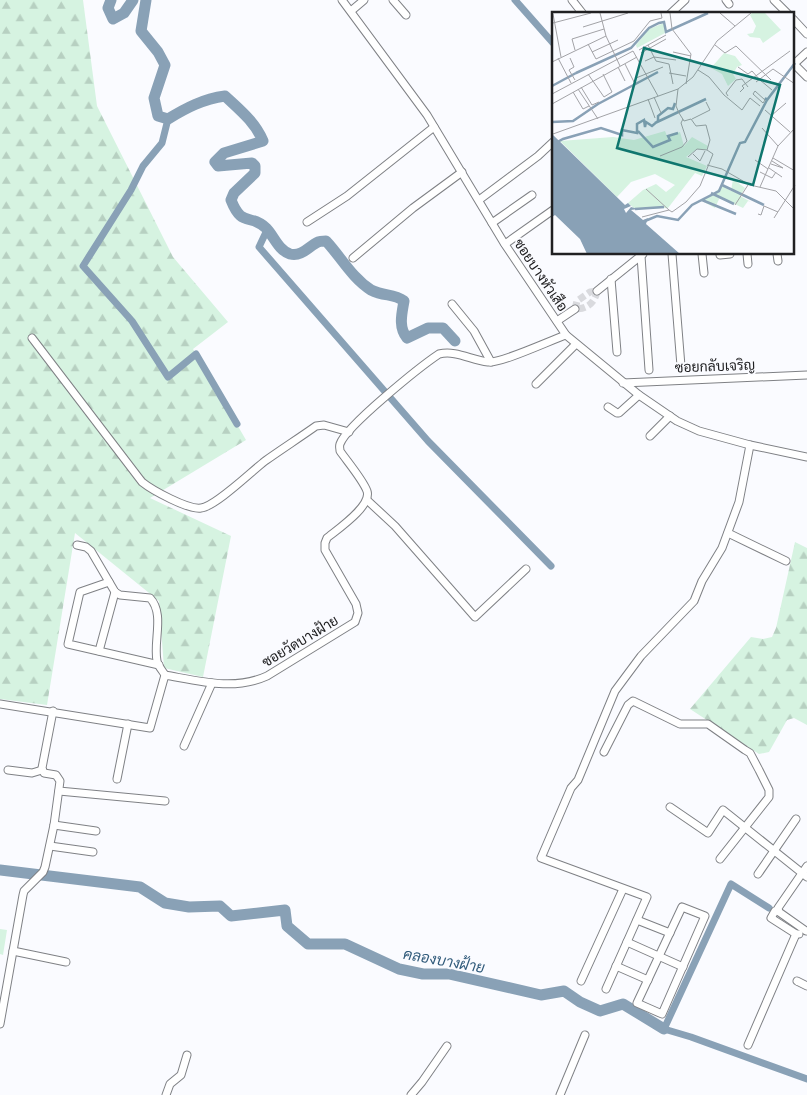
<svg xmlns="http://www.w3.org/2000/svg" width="807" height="1095" viewBox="0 0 807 1095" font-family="'Nunito Sans',Sarabun,sans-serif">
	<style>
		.forest { fill: url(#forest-firs) }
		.park { fill: #d6f3e1 }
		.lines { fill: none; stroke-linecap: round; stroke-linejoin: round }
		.canal { stroke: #89a1b6; stroke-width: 7 }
		.river { stroke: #89a1b6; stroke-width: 11 }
		.street-tunnel { stroke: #d9dade; stroke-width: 7; stroke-dasharray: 7 3.5; stroke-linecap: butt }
		.street-casing { stroke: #7f8185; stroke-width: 9 }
		.street { stroke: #fff; stroke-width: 7 }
		.labels { text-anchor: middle; stroke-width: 4; stroke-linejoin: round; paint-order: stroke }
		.street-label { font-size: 14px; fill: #202022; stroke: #fafbff }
		.water-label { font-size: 15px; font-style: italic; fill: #315b7b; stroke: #fafbff }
		.inset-river { fill: none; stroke: #89a1b6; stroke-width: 2.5 }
		.inset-road { fill: none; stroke: #a3a3a7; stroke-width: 1 }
		.view { fill: #0f766e; fill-opacity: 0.15; stroke: #0f766e; stroke-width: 2.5 }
		.inset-edge { fill: none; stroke: #202022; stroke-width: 2.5 }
	</style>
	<defs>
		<pattern id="forest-firs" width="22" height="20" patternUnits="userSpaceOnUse" patternTransform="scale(1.25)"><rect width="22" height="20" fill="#d6f3e1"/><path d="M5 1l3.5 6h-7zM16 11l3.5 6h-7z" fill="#b7d0c1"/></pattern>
	</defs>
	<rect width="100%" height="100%" fill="#fafbff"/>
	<!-- forest -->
	<g class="forest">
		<path d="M0,0h83l14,106 76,151 55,65 -35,27 53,91 -96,58 81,38 -28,141 -39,-9 -5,-67 -84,-68 -28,172 -47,-6z"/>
		<path d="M795,542l12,6v177l-13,-7 -7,2 -18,32 -10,2 -69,-45 61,-72 12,2 9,-2 4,-9z"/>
	</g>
	<!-- park -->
	<path class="park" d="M0,929l7,1 -4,25 -3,-1z"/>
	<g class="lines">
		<!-- canal -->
		<g class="canal">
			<path d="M515,0l38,43"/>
			<path d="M168,119l-6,24 -19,23 -12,24 -48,76 49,55 36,56 28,-23 41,70"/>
			<path d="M267,230l-8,17 169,194 123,125"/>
			<path d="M769,908l-38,-24 -67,145 27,8 116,42"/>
		</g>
		<!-- river -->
		<g class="river">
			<path d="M111,0l-3,8 5,11 11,-6 9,-13"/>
			<path d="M146,0l-5,31 17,21 7,13 -11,33 4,18 10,3c18,-11 35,-20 57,-23 15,14 30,26 38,45l-39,12 -9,9 3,4 34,-3 3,3v7l-21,20 -3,7c11,28 19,13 35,28 8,8 12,22 24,26 12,3 19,-8 28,-12 2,-1 5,-1 8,-1 15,16 26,37 45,49 14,7 22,3 33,11 -2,12 -6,26 3,37l21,-10h15l12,13"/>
			<path d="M0,870l140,17 25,16 24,4 31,-1 11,10 54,-6 2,16 21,18h37l54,25 24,5h26l92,21 23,-4 16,11 20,9 23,-7 41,25"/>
		</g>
		<!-- street-tunnel -->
		<path class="street-tunnel" d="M597,291c-2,12 -10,18 -22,18l2,-8 13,-9z"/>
		<defs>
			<g id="street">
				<path d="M342,0l85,115 77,128 62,92 73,60 38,26 22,10 51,14 57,12"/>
				<path d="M393,0l13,15"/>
				<path d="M572,0l11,14"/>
				<path d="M726,0l3,4"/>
				<path d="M774,0l14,14"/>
				<path d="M351,11l13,-11"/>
				<path d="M670,14l15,-14"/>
				<path d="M793,19l14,15"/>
				<path d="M793,63l14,14"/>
				<path d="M793,65l14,-13"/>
				<path d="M479,200l59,-44 15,-14"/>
				<path d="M307,222l40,-26 87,-69"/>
				<path d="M492,223l40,-28"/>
				<path d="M505,244l48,-34"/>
				<path d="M672,254l9,112"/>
				<path d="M702,254l2,19"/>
				<path d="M747,254l1,10"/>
				<path d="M777,254l1,7"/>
				<path d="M720,255l10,-1"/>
				<path d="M641,256l8,114"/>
				<path d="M353,258l60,-50 49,-36"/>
				<path d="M611,279l6,73"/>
				<path d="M597,291l46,-37"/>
				<path d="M452,304l22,27 17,31"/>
				<path d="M557,321l18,-12"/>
				<path d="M32,338l110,144c10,8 46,28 59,26 14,-1 51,-37 64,-47 17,-12 34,-23 51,-35l8,-1 25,7"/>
				<path d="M623,383l184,-8"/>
				<path d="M536,384l40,-40"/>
				<path d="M608,407l9,6h2l20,-18"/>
				<path d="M650,436l20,-20"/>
				<path d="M367,500l28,26 80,91 51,-48"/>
				<path d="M728,533l58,28"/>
				<path d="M77,545l9,2 5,4 24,41 5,3 30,3c15,16 3,43 7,63 1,5 5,9 8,14"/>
				<path d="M109,582l-29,10 -12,52 91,21"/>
				<path d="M99,651l16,-59"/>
				<path d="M0,704l150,24 15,-53c34,6 69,16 102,1l88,-54 3,-9 -2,-9 -31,-54v-7l2,-5c11,-9 45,-32 40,-47 -4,-11 -20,-30 -27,-40 0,-3 -1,-4 0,-7 6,-18 81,-78 99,-90 17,-4 32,6 49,8 12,2 63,-22 78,-27"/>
				<path d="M184,746l28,-63"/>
				<path d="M604,752l24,-47 5,-4 47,23h28l37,26 5,3 9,17 10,20v7l-49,62"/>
				<path d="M8,770l24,3 10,-3"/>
				<path d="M117,779l11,-55"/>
				<path d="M59,791l106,10"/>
				<path d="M670,807l38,26 15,-23 84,67"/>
				<path d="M54,825l42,6"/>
				<path d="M50,846l43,6"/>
				<path d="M758,874l38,-55"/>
				<path d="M682,907l23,9 -43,98 -25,-11z"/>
				<path d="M775,911l-4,7 25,16h3"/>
				<path d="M637,920l33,13"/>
				<path d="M806,931l-27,-19 -1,-4 29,-42"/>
				<path d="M627,942l56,25"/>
				<path d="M13,951l53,11"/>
				<path d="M616,966l32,14"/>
				<path d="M581,981l42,-92"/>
				<path d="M797,981l10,5"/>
				<path d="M606,989l41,-92 -106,-39 30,-70 7,-8 37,-89 26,-35 53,-55 8,-20 20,-33 17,-46 11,-57"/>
				<path d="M0,1024l23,-129 1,-4 19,-19 2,-5 9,-42 6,-44 -4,-6 -12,-2 -2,-5 11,-57"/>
				<path d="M748,1045l48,-111"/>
				<path d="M166,1095l4,-11 11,-9 6,-20"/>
				<path d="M411,1095l11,-13 25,-36"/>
				<path d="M560,1095l25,-60"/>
			</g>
		</defs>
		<!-- street casing -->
		<use href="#street" class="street-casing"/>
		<!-- street -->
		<use href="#street" class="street"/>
	</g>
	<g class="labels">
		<!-- street labels -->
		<g class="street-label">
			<text transform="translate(541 275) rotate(56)" y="5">ซอยบางหัวเสือ</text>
			<text transform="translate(715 366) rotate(-2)" y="5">ซอยกลับเจริญ</text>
			<text transform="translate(300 641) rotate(-31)" y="5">ซอยวัดบางฝ้าย</text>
		</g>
		<!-- water labels -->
		<g class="water-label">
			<text transform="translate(444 961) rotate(10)" y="5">คลองบางฝ้าย</text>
		</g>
	</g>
	<!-- overview -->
	<g transform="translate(552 12)">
		<rect width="242" height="242" fill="#fafbff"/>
		<path d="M200,1h13l16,17 -18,13 -3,-5 -10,-1 -3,-3 6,-1 3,-7 -6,-11z" fill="#d6f3e1"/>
		<path d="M172,41l11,3 7,9 -5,2 -4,7 3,5 -8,7 -6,-12 -11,-6zM113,119l2,5 13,-4 4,14 8,-9 16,9 -2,4 -9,-1 -11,8 21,9 -5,10 -7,-3 -27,35 -33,1 -7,-6 15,-13 13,-6 10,8 9,-7 -20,-11 -24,8 -14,15 -57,-56 53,-4 21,3z" fill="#d6f3e1"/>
		<path d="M112,11l1,10 -28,15 -1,-3 13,-16z" fill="#d6f3e1"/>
		<path d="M181,167l12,9 -5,8 11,6 -3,-1 -5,7 -23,-11 -5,11 -13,-7 21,-15 8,5z" fill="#d6f3e1"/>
		<path d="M0,122l73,71 3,-2 3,3 -7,3 2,4 5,-6 7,2 -7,1 12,10 5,-2 -2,6 34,30h-93l-7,-15 -25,-24 -3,2z" fill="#89a1b6"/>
		<path class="inset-river" d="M24,61l55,-25 18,-20 10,-5 5,-1 2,10 42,-19M0,74l24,-13M213,86l2,2 28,-37M0,110l21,-1 25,-17 60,-32M103,111l51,-24M86,119l15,16 17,-7 -2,-4 10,-3M0,133l11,-6 38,-11 21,7v-5l15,3v-9l7,-4 1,7 1,-5 6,4 6,-5v-5l10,-8 5,1 2,-6M170,173l42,20M159,181l23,11M150,188l34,14M83,197l29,-2M93,209l12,-5 21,4 14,-15 27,-14 21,-48 5,-1 22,-42"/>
		<path class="inset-road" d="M48,1l6,23 14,30M118,1l2,16 19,25 -5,30M168,1l15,13M1,2l8,43M1,11l38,-10M31,15l45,-14M36,32l8,15 38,-18 16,-20 12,-3 -1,-5M96,33l8,16 13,3 4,20M163,33l10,8 11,-7 35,34M23,38l-3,-11 32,-10M87,38l27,-15M40,40l26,-12M121,40l18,4M89,41l25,-14M6,46l13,25M18,46l4,9 -5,3 6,10M93,49l9,-4 22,3M0,50l54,-26M73,52l9,18M66,55l7,14M186,55l10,7 4,-3 8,9M146,58l11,7 15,18 18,15 8,-12 10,8M117,61l17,3M36,62l16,23 8,-5 -9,-18M84,66l27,-11M208,68l12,10M204,70l17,-13 22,15M29,75l11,18 7,-3M26,77l20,30M203,79l10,9 -2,3 -10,-9zM21,80l10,17 6,-3M188,80l4,-4 -2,-2 48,-35M0,82l81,-43 25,45M176,84l-2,-3 10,-13 6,-1 6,8M102,85l7,16M96,87l7,19M0,92l85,-47M213,98l25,22M220,103l14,-12M140,107l18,-9 -4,-8M210,116l16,18M1,122l125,-45 15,-12 24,-36 34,-28M141,142l7,7 5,-10M108,144l22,-9 5,-6 -6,-18 2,-4M136,145l9,-8 10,1M221,146l22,13M203,148l13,9M219,152l12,4 -11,-7M155,153l15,4 28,16 26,6 19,19M217,156l13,9M208,160l12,6 4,-6M208,175l18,-41 17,-18M94,177l23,21M183,193l13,-20M206,202l3,1 3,-9 14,6M90,205l27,-7 3,2 14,-10 14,-16 13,-32 -6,-4 3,-10 -4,-15 -10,1 -5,-7 -7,2 -5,-8 -3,-7 2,-17M222,206l21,-33"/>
		<path class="view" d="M92,36l136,37 -27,100 -136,-37z"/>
		<rect width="242" height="242" class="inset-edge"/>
	</g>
</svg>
